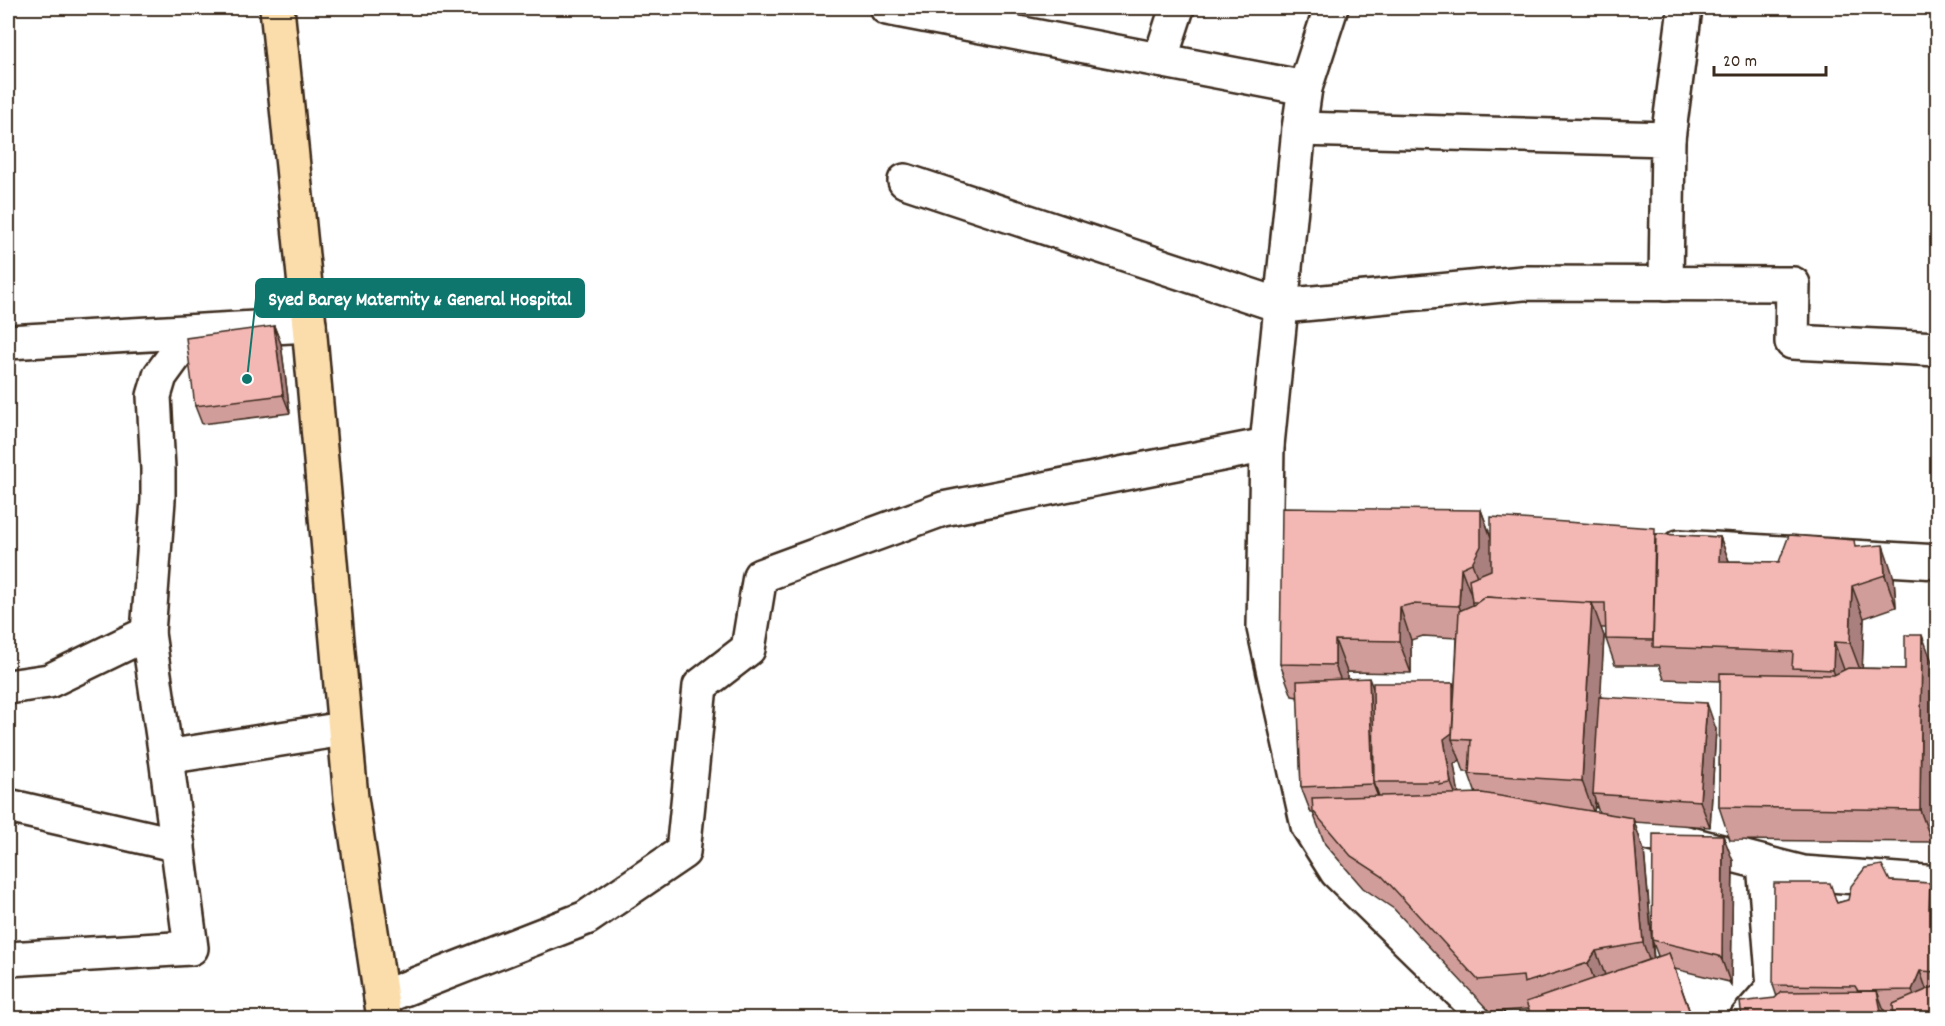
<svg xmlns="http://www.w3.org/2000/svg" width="1945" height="1026" viewBox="0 0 1945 1026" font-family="Dekko,sans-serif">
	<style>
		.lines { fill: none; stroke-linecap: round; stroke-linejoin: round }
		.minor-casing { stroke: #3b2a1e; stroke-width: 38 }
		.major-casing { stroke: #3b2a1e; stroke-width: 38 }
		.minor { stroke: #fff; stroke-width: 33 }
		.major { stroke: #fbddab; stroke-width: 33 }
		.wall { fill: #d19d9b; stroke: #3b2a1e; stroke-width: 1.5; fill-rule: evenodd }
		.shaded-wall { fill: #aa807e; stroke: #3b2a1e; stroke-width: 1.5 }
		.building { fill: #f3b7b4; stroke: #3b2a1e; stroke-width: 1.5 }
		.leader { fill: none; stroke: #0f766e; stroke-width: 2 }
		.callout-dot { fill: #0f766e; stroke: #fff; stroke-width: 2 }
		.callout { fill: #0f766e; stroke: #0f766e; stroke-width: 2 }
		.callout-label { font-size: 20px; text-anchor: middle; font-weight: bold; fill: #fff }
	</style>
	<rect width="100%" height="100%" fill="#fff"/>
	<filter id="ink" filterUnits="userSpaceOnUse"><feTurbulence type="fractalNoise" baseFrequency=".0167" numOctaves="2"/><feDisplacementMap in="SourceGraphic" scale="12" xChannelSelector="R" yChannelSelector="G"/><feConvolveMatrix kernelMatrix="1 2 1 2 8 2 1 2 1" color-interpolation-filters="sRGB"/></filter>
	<g filter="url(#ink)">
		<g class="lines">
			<defs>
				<g id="minor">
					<path d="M887,8l418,80"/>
					<path d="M1331,8l-26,80 -6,41 -32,316 -3,183 44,198 29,46 150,146"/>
					<path d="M1160,60l17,-52"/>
					<path d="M1299,129l369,10 -2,145"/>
					<path d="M1668,139l17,-131"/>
					<path d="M905,181l377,125 241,-23 270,1 -1,58 146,7"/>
					<path d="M8,342l301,-17"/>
					<path d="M1679,547l259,15"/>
					<path d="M148,633l10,-133v-31l-4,-73 6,-20 32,-44"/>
					<path d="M8,687l41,-6 99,-48 18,124 178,-28"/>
					<path d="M8,806l170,39"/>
					<path d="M1594,825l38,4 171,44 135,10"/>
					<path d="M8,959l183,-11 -25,-191"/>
					<path d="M381,998l205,-80 97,-66 17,-166 48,-37 12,-73 183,-67 324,-64"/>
					<path d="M1747,1018l27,-31 -10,-124"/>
				</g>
				<path id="major" d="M277,8l32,317 42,473 33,220"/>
			</defs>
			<!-- minor casing -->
			<use href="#minor" class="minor-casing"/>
			<!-- major casing -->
			<use href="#major" class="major-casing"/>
			<!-- minor -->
			<use href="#minor" class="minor"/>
			<!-- major -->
			<use href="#major" class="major"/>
		</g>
		<!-- wall -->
		<g class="wall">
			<path d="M274,326l7,18 9,69 -88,11 -7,-18z"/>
			<path d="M1481,510l10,27 167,-3 62,3 9,24 50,1 77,-15 38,31 2,29 -32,11 -2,50 43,1 29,-2 -2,175 -202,-2 -11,-33 1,-126 -56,-2 -5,-14h-44l-9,-26v-11h-5l3,8 -4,61 116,32 -6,98 -76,-5 10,29 10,107 4,-2 -6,-16 81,-79 -2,124 -2,-3 -54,-13 17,49h-160l-4,-9 -38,3 -96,-103 -31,-21 -38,-44 -12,-31h-2l-10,-26 -3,-90 -6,-1 -12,-32zM1423,636l34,2 -2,50 -2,-5 -80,5 -26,-9v-7l64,1v-33zM1460,760l4,12h6l-1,2 7,20h-18l-4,-30zM1595,800l4,13 -5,-1z"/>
			<path d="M1890,881l40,2 8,21v114l-44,-1h-8l1,1h-145l35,-21 -4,-12 64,-82 11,-3z"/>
		</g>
		<!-- shaded-wall -->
		<g class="shaded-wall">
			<path d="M274,326l7,18 9,69 -7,-18z"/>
			<path d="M1481,510l12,33v36l-9,17 -12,-33z"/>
			<path d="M1720,537l12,32 -13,-8z"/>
			<path d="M1883,545l11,33 2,29 -11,-32z"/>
			<path d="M1461,568l12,32 -1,2v2l-1,35 -12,-33z"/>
			<path d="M1852,586l12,32 -2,57 -12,-32z"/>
			<path d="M1592,603l12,33 -9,158h-2l2,6 -1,14 -12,-33z"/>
			<path d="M1400,607l11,33v33l-12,-32z"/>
			<path d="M1922,635l12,32 -2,175 -12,-32z"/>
			<path d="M1335,640l12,32v25l-12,-32z"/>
			<path d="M1834,642l12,33 -1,27 -12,-32z"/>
			<path d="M1369,678l10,25 -5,79 8,23 1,5 -10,-26z"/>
			<path d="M1453,683l9,25 -10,31 8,21 -6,4 7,44 -10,-25 -7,-44z"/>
			<path d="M1707,703l9,26 -6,98 -10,-26z"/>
			<path d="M1633,818l11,33 11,125 -12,-33z"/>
			<path d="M1723,835l10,26 -2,124 -9,-25z"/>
			<path d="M1930,883l8,21v29l-9,-24z"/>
			<path d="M1596,951l12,32 -8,12 -12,-32z"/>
			<path d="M1669,953l9,26 14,39h-5z"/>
			<path d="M1920,971l9,26 -8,19 -9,-26z"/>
			<path d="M1877,991l10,27h-9z"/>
		</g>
		<!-- building -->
		<g class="building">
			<path d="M274,326l9,69 -88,11 -9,-68z"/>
			<path d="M1282,508l199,2v36l-9,17 -11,5 -2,38 -47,-2 -12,3 -1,34 -64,-1v25l-55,-1z"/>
			<path d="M1491,517l164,11 -2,112 -47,-1 -1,-36h-26l-94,-6 -7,5h-6l-3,-23 22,-9z"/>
			<path d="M1656,534l64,3 -1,24 60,1 10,-27 65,5 1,7 28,-2 2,30 -33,11 -2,57 -16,-1 -1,28 -41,-2 1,-16 -140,-5z"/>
			<path d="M1485,597l107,6 -10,178 -113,-7 2,-34 -19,-1 7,-128 16,-7z"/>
			<path d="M1905,635h17l-2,175 -201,-3 1,-134 114,2 14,-7 57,1z"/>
			<path d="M1369,678l4,106 -72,3 -4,-106z"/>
			<path d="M1373,683h80v32l-1,18 -8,6 7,44 -12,2 1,-3h-66z"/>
			<path d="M1599,697l108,6 -7,98 -107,-7z"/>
			<path d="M1482,793l151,25 10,125 -47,8 -8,12 -64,20 -1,-7 -45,4 -96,-104 -31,-20 -38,-45 -1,-13z"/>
			<path d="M1653,834l70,1 -1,125 -3,-4 -67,-16z"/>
			<path d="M1882,865l8,16 40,2 -1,26 9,1v62l-18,-1 -8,19 -54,1 -3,-5 -82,-1 1,-102h56l7,20 11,-3 3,-14 14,-18z"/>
			<path d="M1669,953l20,57 -2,8h-155l-6,-16z"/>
			<path d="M1938,985v33h-44l-1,-14z"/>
			<path d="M1877,991l4,20 -3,7h-136l-2,-16 35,-4 6,-6z"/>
		</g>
	</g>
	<!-- callouts -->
	<path class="leader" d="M247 379L256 298"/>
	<circle class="callout-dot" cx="247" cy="379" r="6"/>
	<rect class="callout" x="256" y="279" width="328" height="38" rx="6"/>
	<g class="callout-label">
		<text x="420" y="305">Syed Barey Maternity &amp; General Hospital</text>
	</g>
	<!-- margin -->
	<rect width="1945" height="1026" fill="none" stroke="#fff" stroke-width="30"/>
	<rect x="15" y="15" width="1915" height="996" fill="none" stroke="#3b2a1e" stroke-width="2" filter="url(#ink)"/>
	<!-- scale -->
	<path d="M1714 66v9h112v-9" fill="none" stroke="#3b2a1e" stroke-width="3"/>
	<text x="1723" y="66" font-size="18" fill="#3b2a1e" stroke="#ffffff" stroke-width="4.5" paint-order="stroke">20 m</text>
</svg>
